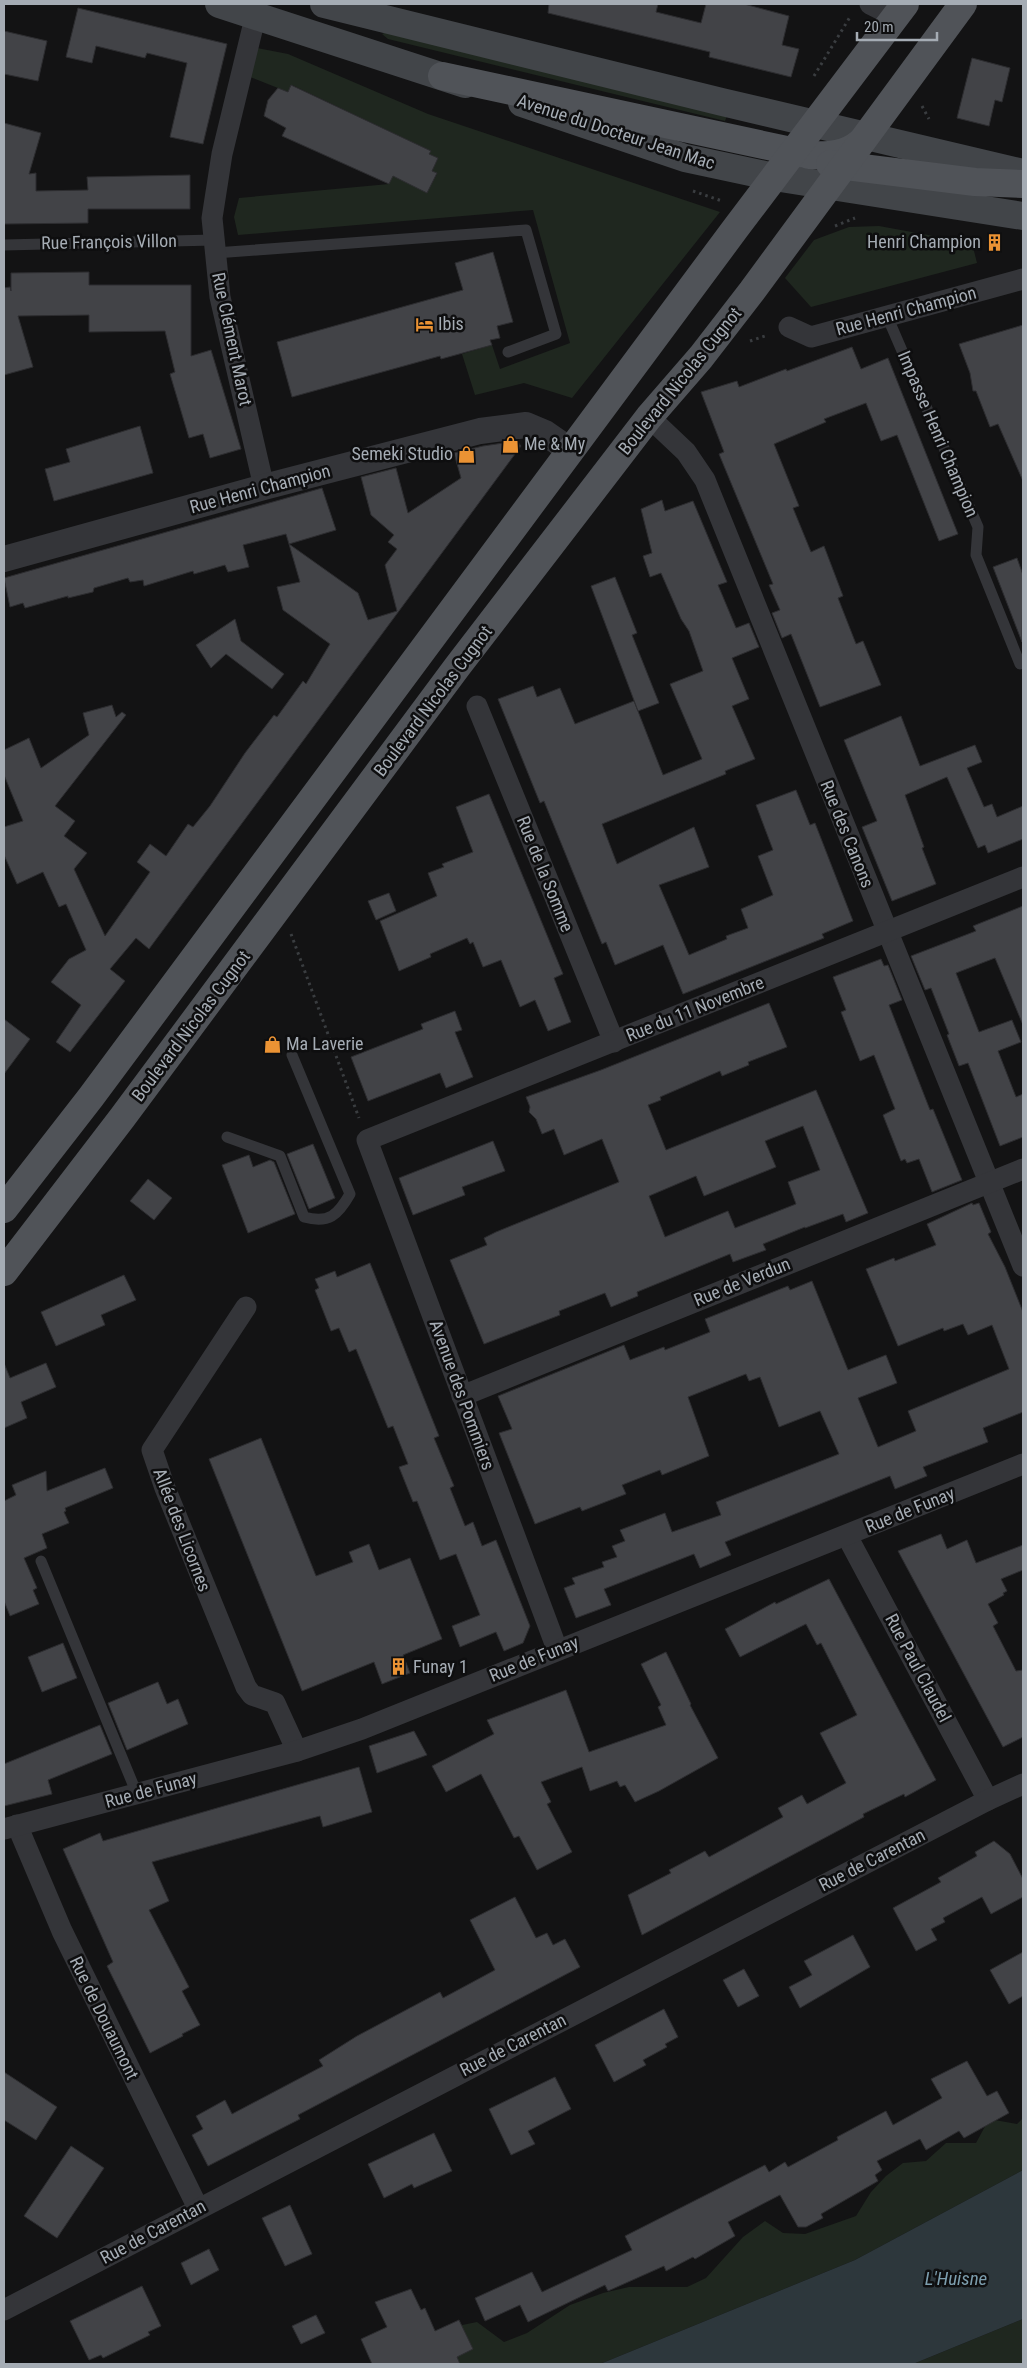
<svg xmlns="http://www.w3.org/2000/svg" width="1027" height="2368" viewBox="0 0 1027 2368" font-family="'Roboto Condensed',sans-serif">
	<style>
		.green { fill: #1f271f }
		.water { fill: #2d373c }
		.building { fill: #424347; stroke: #2d2d30; fill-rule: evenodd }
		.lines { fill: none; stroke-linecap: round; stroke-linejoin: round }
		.path { stroke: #3a3d40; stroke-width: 3; stroke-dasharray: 2.5 4; stroke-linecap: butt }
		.service { stroke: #343539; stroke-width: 11 }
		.minor { stroke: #343539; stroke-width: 21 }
		.tertiary { stroke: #343539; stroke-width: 26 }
		.secondary { stroke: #424549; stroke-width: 28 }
		.primary { stroke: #505358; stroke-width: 28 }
		.labels { text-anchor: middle; stroke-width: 5; stroke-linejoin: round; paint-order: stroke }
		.street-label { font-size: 18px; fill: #a5acb4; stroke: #0e0e0f }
		.poi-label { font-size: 18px; fill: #a5acb4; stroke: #0e0e0f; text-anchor: start }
		.water-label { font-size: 19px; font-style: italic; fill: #7d9eae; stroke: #0e0e0f }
	</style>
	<rect width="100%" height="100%" fill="#131314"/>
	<!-- green -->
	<g class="green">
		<path d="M390,30l338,83 -3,8 -337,-82 -6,-5z"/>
		<path d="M257,48l31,6 140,60 292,98 -148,186 -48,-15 -49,12 -13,-41 30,-9 8,24 70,-26 -37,-133 -295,25 -4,-18 5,-19 150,-14 5,-11 33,20 10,-19 -5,-3 6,-13 -9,-4 2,-3 -139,-66 -4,7 -38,-15z"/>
		<path d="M879,226l93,17 5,20 -166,44 -26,-29 29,-38 35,-13z"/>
		<path d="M1023,2118v52l-168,90 -255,104h-181v-4l14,-29 44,-9 27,20 23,-9 43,-28 33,-12 26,-6h58l19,-9 37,-41 22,-16 18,12 22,1 51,-18 15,-24 15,-16 17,-13 23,-2 20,-18h30l13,-24 28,5z"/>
		<path d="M1023,2319v45h-110z"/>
	</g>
	<!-- water -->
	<path class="water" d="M1023,2170v149l-110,45h-313l255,-104z"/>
	<!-- building -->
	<g class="building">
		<path d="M549,4h109l-2,8 45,11 5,-19h38l45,12 -7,29 17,4 -8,28 -82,-20 1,-5 -162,-39z"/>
		<path d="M78,8l149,36 -24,100 -33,-7 17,-74 -40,-10 -2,5 -49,-12 -4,17 -26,-6z"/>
		<path d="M4,31l43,10 -9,40 -34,-7z"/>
		<path d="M972,58l38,10 -8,34 -7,-2 -6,26 -32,-8z"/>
		<path d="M291,85l140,66 -2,3 9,4 -6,13 5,2 -10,20 -34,-17 -4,8 -107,-48 4,-8 -22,-12 4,-16 10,-12 10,4z"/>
		<path d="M4,123l37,10 -12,41 7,-1v18l52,-1 -1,-13 103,-2v34h-102v14l-84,1z"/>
		<path d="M493,252l20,70 -16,4 3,12 -10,2 2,5 -51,14 -1,-3 -148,41 -15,-55 186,-52 -8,-27z"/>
		<path d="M89,272v13h102v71l20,-6 30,99 -31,9 -7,-24 -14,4 -19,-64 5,-2 -10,-41 -76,1v-17l-71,1 15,51 -29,8v-87l6,-1 1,4v-18z"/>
		<path d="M1023,325v156l-25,-57 -8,3 -14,-36h-3l-3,-18 -11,-29z"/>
		<path d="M852,347l9,22 27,-11 70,176 -19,7 -42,-106 -16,6 -15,-38 -42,16 2,3 -52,22 25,62 -6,2 18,44 13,-6 19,50 -5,2 18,46 7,-3 18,44 -61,22 -29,-73 -9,4 -10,-25 8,-3 -11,-25 4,-1 -54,-130 5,-2 -23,-60 36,-11 2,6 47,-18 1,2z"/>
		<path d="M140,426l13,47 -99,28 -9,-32 25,-7 -4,-13z"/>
		<path d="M517,441l4,5 -372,503 -13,-11 -26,31 15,12 -55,71 -14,-10 25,-37 -30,-23 18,-23 17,-9 -20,-46 -7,3 -16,-35 -26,12 -13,-29v-28l19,-6 -19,-46v-25l25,-12 12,30 48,-33 -6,-22 29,-8 4,12 6,-5 4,3 -71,91 20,15 -11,15 23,17 -13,16 31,67 45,-64 -13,-10 13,-18 16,12 22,-32 5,3 17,-21 35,-53 29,-38 3,2 26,-36 3,3 24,-40 -47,-34 -6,-23 23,-5 -11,-38 69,49 10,27 29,-9 -12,-46 12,-16 -9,-7 6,-7 -23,-20 -10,-38 35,-9 12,45 53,-35 -7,-25 29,-7z"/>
		<path d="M322,488l14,42 -47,14 -3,-10 -43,11 6,22 -21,5 -3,-7 -31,9 -1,-3 -49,15 -1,-6 -13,2 -2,-4 -34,10 -1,4 -25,6v-2l-43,12 -2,-5 -13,4 -6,-29z"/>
		<path d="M662,500l3,11 28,-10 34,81 -9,3 18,43 13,-5 10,24 -27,11 17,41 -17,7 23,53 -30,12 1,3 -124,50 15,40 77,-37 15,40 -50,18 30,70 38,-16 -1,-3 22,-8 -7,-19 32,-14 -15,-39 15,-6 -17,-45 40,-15 14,35 5,-2 38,98 -31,13 2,4 -141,56 -20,-49 -48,20 -9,-23 -4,2 -58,-143 -4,2 -42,-104 35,-13 4,11 23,-9 15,36 59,-23 29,74 39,-16 -32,-75 33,-13 -14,-40 -8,-12 -20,-46 -11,4 -7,-21 9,-3 -11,-44z"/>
		<path d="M1017,558l6,17 -1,67 -29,-75z"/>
		<path d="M615,577l22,56 -5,2 27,68 -21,8 -47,-125z"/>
		<path d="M235,619l6,22 43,33 -12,15 -46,-35 -15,14 -15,-23z"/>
		<path d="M901,716l19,50 55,-21 7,17 -15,6 17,39 8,-3 5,13 26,-11v33l-35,14 -3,-8 -7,3 -31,-71 -42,18 19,52 -2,1 14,36 -44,17 -30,-74 15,-6 -33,-81z"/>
		<path d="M489,794l74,180 -9,4 17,44 -23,9 -13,-31 -15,7 -19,-47 -18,7 -10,-25 -3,2 -3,-6 -37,16 1,3 -32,14 -19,-50 57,-25 -9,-23 16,-6 -2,-3 31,-12 -17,-45z"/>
		<path d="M389,893l7,18 -20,9 -8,-19z"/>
		<path d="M1023,906v119l-28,-67 -39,15 23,59 33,-12 9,22 -23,9 18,46 7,-3v43l-23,9 -32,-83 -9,3 -12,-31 2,-1 -18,-46 -6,2 -14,-34 65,-25 -3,-5z"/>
		<path d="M881,959l3,7 4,-1 14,35 -13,5 41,105 3,-1 29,71 -30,12 -13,-33 -12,4 -2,-4 -4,2 -18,-46 12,-6 -21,-54 -14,6 -19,-49 5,-2 -13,-33z"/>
		<path d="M769,1003l18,44 -39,15 1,3 -27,11 -2,-5 -60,26 1,3 -13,5 18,45 150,-60 52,123 -22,9 -3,-8 -38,14v-1l-42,17 3,6 -33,12 -3,-8 -93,38 1,4 -27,11 -6,-14 -46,18 1,4 -76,29 -34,-84 37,-15 -3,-7 12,-6 123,-50 -17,-43 -38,16 -10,-26 -12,5 -6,-15 -7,-7 1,-5 -4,-10 75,-27zM803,1126l17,44 -32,12 8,22 -61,24 -7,-17 -63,26 -16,-41 47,-20 8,20 72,-29 -11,-26z"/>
		<path d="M455,1011l7,19 -7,2 18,45 -27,11 -6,-15 -72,28 -17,-44 72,-28 -2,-5z"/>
		<path d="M4,1019l26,20 -26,35z"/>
		<path d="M493,1141l12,30 -43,16 3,8 -52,20 -14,-37z"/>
		<path d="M313,1144l22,54 -26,11 -22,-55z"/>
		<path d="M249,1155l4,12 17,-7 4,2 21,52 -47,19 -26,-68z"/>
		<path d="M148,1179l24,19 -18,22 -24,-19z"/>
		<path d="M972,1203l1,2 6,-2 12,29 -3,2 17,33 18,45v100l-40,16 5,14 -65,25 4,9 -32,13 -5,-13 -165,66 6,13 -31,13 -6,-14 -90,35 7,16 -35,13 -12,-30 11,-4 -3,-6 32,-11 -2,-5 15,-5 -5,-11 13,-5 -5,-11 45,-17 7,19 49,-17 -5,-13 123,-48 -19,-43 -41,16 -19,-50 -11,4 -3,-7 -58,23 21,59 -47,19 -2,-5 -38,15 4,9 -44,17 -2,-4 -45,17 -36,-91 13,-4 -14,-33 126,-51 6,15 34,-13 1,3 45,-18 -5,-13 83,-33 2,4 22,-9 36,89 38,-15 11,28 -39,15 20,49 38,-16 -8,-20 101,-42 -17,-44 -24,10 -5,-11 -19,7 -1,-3 -45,18 -32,-77 28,-11 1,3 41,-16 -9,-21z"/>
		<path d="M370,1263l69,173 -5,2 20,48 -4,2 15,38 8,-4 9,24 14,-6 34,86 -7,17 -19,8 -8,-19 -36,15 -8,-21 28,-11 -24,-61 -16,6 -23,-59 -4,1 -14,-35 9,-3 -15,-38 -5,2 -32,-79 -7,3 -10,-24 -8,3 -16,-41 4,-2 -4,-9 20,-8 2,6z"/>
		<path d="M124,1275l12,25 -35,15 4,10 -49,21 -15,-34z"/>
		<path d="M4,1363l6,15 36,-15 10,24 -35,15 6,16 -23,10z"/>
		<path d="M261,1438l55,138 37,-14 -4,-10 20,-8 10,26 31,-12 32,81 -39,16 7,18 -28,11 -8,-22 -72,29 -93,-232z"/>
		<path d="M105,1468l8,20 -48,20 1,3 -2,1 5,11 -27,11 5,14 -23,10 13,30 -4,2 6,14 -29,12 -6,-15v-100l12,-6 -4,-10 34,-14 1,20z"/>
		<path d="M941,1534l6,15 20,-9 9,23 47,-18v25l-22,9 6,12 -4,2 1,2 -16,9 10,19 -5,3 23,45 7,-1v67l-20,10 -105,-196z"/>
		<path d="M829,1579l107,201 -31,17 -1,-3 -41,20 1,3 -222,118 -14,-40 43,-22 -2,-3 36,-19 4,6 74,-40 -5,-9 24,-13 5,9 39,-21 -26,-50 37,-18 -36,-72 -4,2 -11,-21 -66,33 -15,-28 50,-27 1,2z"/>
		<path d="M63,1643l14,35 -35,14 -14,-35z"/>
		<path d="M666,1652l25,52 -1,1 28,53 -59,33 -24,11 -10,-17 -5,2 -3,-6 -27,10 -8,-24 -41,15 10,20 -4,2 25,48 -35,18 -18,-34 -5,2 -33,-64 -35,18 -14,-26 62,-32 -7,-14 79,-30 23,62 77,-27 -8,-18 3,-2 -20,-41z"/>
		<path d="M158,1682l9,22 11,-5 10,25 -61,26 -19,-47z"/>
		<path d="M100,1725l12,29 -64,26 4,14 -48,12v-42z"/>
		<path d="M414,1731l13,24 -50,18 -8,-27z"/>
		<path d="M359,1767l13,45 -49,15 -3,-11 -168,46 17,39 -20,9 40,77 -7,4 18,34 -18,9 1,2 -33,17 -43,-87 6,-4 -50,-113 37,-16 3,8z"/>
		<path d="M994,1841l16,13 13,25v18l-32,17 -9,-17 -39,21 2,4 -14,7 6,11 -21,11 -23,-43 48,-26 -3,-4 39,-22 -2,-4z"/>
		<path d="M515,1897l21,41 11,-5 6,12 12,-6 15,28 -282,148 2,4 -92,47 -16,-31 11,-6 -7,-13 29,-16 7,14 91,-48 -4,-6 38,-24 83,-44 3,6 52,-28 -25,-50z"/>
		<path d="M853,1935l17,32 -70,41 -11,-21 23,-12 -8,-14z"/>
		<path d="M1023,1952v44l-14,8 -19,-34z"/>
		<path d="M744,1969l15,27 -21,11 -15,-27z"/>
		<path d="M664,2009l14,28 -13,7 2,3 -24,13 3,5 -32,17 -19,-37z"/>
		<path d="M967,2061l20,35 10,-5 12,22 -45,25 -5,-7 -33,19 -6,-11 -43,22 5,9 -7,5 3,6 -57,33 2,4 -17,9h-8l-18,-32 -52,27 7,14 -40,23 -2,-2 -27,14 -2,-5 -56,25 -3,-6 -77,37 -8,-17 -35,16 -10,-23 57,-26 10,20 90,-42 -7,-14 140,-71 4,7 16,-10 3,5 50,-27 -1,-3 49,-26 7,14 49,-27 -11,-19z"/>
		<path d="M4,2072l53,35 -21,33 -32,-20z"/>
		<path d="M555,2077l16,32 -43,22 7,13 -24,11 -22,-46z"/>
		<path d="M434,2133l18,38 -38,17 -2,-4 -28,14 -16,-34z"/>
		<path d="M71,2146l33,22 -47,70 -33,-22z"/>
		<path d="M290,2205l22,49 -27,12 -23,-48z"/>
		<path d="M209,2249l10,21 -28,15 -10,-22z"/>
		<path d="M142,2286l19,40 -13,6 2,3 -47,23 -2,-3 -12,5 -19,-39z"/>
		<path d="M411,2289l10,21 4,-2 10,23 24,-11 14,29 -16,8 3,7h-88l-11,-25 26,-12 -12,-25z"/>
		<path d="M316,2315l9,18 -24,11 -9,-18z"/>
	</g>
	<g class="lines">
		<!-- path -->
		<g class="path">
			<path d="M814,76l36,-59"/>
			<path d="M922,106l7,13"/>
			<path d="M693,191l29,10"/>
			<path d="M835,226l20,-8"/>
			<path d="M750,341l18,-6"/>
			<path d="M291,934l68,184"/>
			<path d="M1022,2364h1"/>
		</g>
		<!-- service -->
		<g class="service">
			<path d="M4,245l210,-5"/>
			<path d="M215,253l311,-23 30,104 -48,18"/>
			<path d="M887,316l91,211 -2,28 44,109"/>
			<path d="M227,1137l53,19 24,61c25,7 34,-2 46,-23l-58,-139"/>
			<path d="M41,1561l96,233"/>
		</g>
		<!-- minor -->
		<g class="minor">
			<path d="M870,4l26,13"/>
			<path d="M256,14l-34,140 -10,64 8,79 44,190"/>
			<path d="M789,327l22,10 212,-58"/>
			<path d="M649,417l37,35 19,28 318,786"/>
			<path d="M477,706l137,336"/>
			<path d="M246,1307l-94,143 13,38 81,199 6,8 23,8 22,48"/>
			<path d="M462,1396l561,-227"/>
			<path d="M847,1536l141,264"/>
			<path d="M557,1649l-190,-509 656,-263"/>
			<path d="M17,1825l45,106 136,277"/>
			<path d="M4,1829l293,-78 65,-22 661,-265"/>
			<path d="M4,2310l984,-510 35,-16"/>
		</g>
		<!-- tertiary -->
		<path class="tertiary" d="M4,559l260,-72 216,-56 46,-6 19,8 26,18"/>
		<!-- secondary -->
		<g class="secondary">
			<path d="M219,4l246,80"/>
			<path d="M324,4l398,98 301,71"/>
			<path d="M522,103l163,55 89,19 249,39"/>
		</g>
		<!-- primary -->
		<g class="primary">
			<path d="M442,76l368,79c20,1 36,0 51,-13"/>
			<path d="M830,164l145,18 48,2"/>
			<path d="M4,1209l87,-112 644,-868 170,-225"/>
			<path d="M4,1272l118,-154 335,-451 192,-250 52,-60 51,-66 211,-287"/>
		</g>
	</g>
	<!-- icons -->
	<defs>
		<symbol id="building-bare" viewBox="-9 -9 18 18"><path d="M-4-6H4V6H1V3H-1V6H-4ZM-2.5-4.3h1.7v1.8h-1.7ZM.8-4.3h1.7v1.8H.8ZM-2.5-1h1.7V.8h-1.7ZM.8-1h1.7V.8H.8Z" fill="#eb9334" stroke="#0e0e0f" stroke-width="2.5" paint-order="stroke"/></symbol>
		<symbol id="hotel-bare" viewBox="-9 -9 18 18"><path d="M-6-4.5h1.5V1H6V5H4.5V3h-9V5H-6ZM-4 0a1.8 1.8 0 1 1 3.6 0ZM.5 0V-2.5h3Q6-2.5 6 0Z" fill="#eb9334" stroke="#0e0e0f" stroke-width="2.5" paint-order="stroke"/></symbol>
		<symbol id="shop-bare" viewBox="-9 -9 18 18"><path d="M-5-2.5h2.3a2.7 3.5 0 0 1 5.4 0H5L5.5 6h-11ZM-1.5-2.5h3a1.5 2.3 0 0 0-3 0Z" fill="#eb9334" stroke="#0e0e0f" stroke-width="2.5" paint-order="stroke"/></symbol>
	</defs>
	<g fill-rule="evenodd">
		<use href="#building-bare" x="982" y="230" width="25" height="25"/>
		<use href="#hotel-bare" x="412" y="312" width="25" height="25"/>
		<use href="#shop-bare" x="498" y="432" width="25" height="25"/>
		<use href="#shop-bare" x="454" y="442" width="25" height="25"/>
		<use href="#shop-bare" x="260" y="1032" width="25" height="25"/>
		<use href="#building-bare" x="386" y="1654" width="25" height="25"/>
	</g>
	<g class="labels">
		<!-- street labels -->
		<g class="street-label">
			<text transform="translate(616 132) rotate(18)" y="6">Avenue du Docteur Jean Mac</text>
			<text transform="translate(109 242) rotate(-1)" y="6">Rue François Villon</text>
			<text transform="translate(906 311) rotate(-15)" y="6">Rue Henri Champion</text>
			<text transform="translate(232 339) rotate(78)" y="6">Rue Clément Marot</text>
			<text transform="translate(680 381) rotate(-51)" y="6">Boulevard Nicolas Cugnot</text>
			<text transform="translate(938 434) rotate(67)" y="6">Impasse Henri Champion</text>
			<text transform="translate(260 489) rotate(-15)" y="6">Rue Henri Champion</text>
			<text transform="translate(433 701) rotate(-53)" y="6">Boulevard Nicolas Cugnot</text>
			<text transform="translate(847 834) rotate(68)" y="6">Rue des Canons</text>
			<text transform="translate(545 874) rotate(68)" y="6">Rue de la Somme</text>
			<text transform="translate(695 1009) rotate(-22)" y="6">Rue du 11 Novembre</text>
			<text transform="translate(191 1026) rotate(-53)" y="6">Boulevard Nicolas Cugnot</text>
			<text transform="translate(742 1282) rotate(-22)" y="6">Rue de Verdun</text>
			<text transform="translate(462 1395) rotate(70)" y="6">Avenue des Pommiers</text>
			<text transform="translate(910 1510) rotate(-22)" y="6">Rue de Funay</text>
			<text transform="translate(182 1530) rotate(69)" y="6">Allée des Licornes</text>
			<text transform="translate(534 1659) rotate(-22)" y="6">Rue de Funay</text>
			<text transform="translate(918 1668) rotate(62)" y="6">Rue Paul Claudel</text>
			<text transform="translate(151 1790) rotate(-15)" y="6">Rue de Funay</text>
			<text transform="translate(872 1860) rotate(-27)" y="6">Rue de Carentan</text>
			<text transform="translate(104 2018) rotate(64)" y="6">Rue de Douaumont</text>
			<text transform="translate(513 2045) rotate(-27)" y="6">Rue de Carentan</text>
			<text transform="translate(153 2232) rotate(-28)" y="6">Rue de Carentan</text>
		</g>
		<!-- poi labels -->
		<g class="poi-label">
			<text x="981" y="248" text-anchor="end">Henri Champion</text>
			<text x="438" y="330">Ibis</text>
			<text x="524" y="450">Me &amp; My</text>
			<text x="453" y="460" text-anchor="end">Semeki Studio</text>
			<text x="286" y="1050">Ma Laverie</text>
			<text x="413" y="1673">Funay 1</text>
		</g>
		<!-- water labels -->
		<g class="water-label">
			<text x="956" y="2285">L'Huisne</text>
		</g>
	</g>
	<!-- border -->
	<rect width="1027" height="2368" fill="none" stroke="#a5acb4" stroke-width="10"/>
	<!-- scale -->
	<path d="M857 32v8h80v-8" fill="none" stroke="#a5acb4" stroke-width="2.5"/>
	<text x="864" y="32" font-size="15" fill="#a5acb4" stroke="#0e0e0f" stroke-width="4" paint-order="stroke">20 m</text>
</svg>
